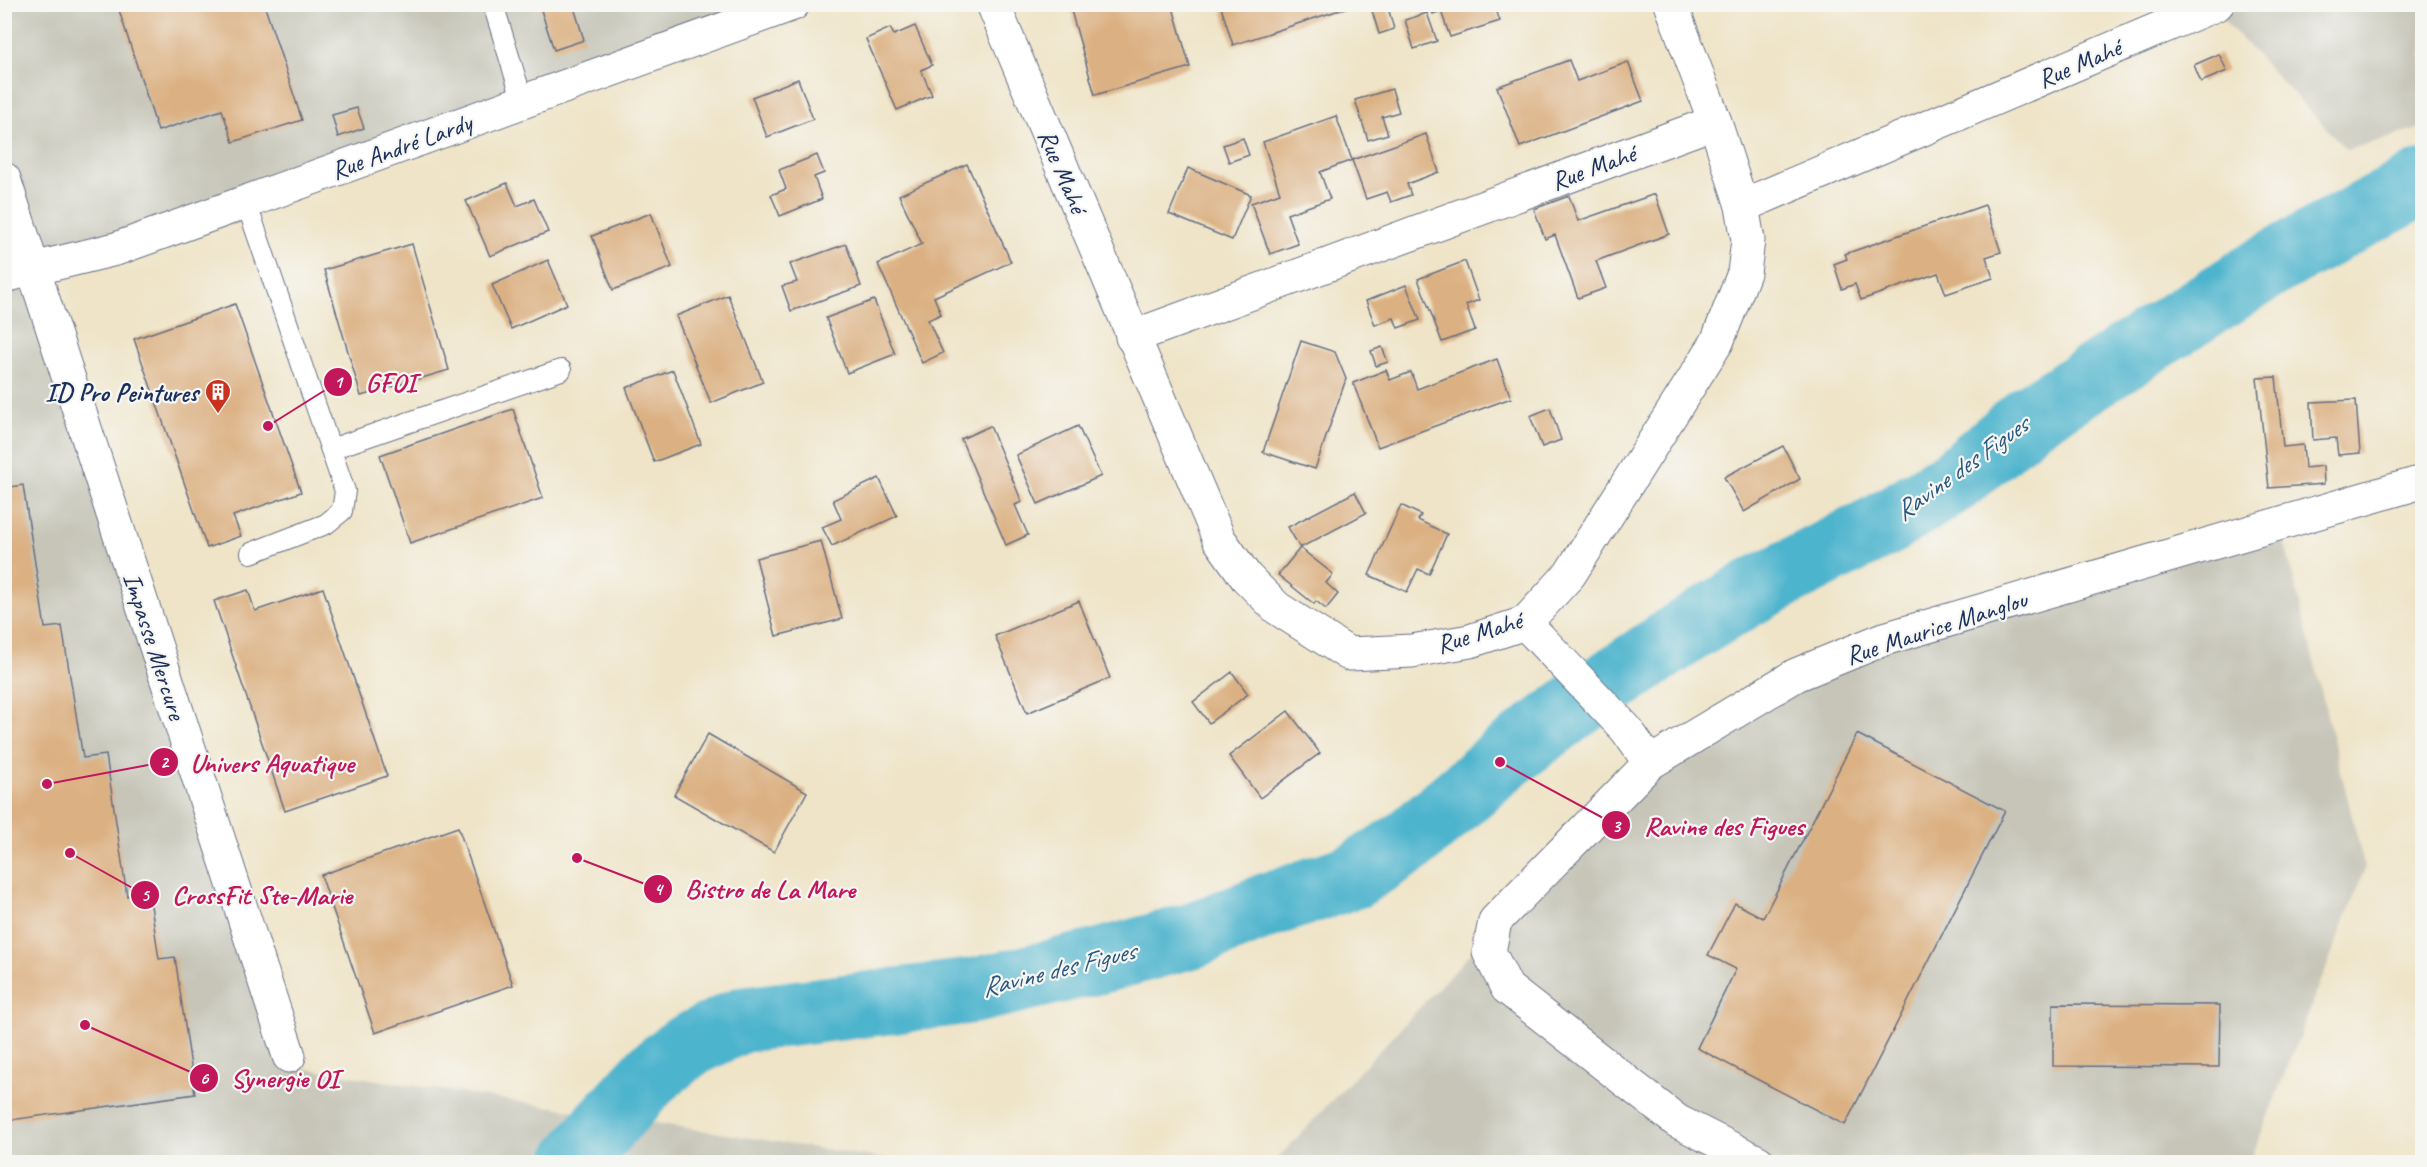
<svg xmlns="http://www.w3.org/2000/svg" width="2427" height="1167" viewBox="0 0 2427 1167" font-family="Caveat,sans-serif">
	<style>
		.industrial { fill: #c6c5b8 }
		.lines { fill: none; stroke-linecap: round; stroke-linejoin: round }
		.river { stroke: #4eb4cd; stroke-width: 66 }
		.building { fill: #dbb183 }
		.lane-casing { stroke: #656e83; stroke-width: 22 }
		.street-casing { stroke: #656e83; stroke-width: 35 }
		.lane { stroke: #fff; stroke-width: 20 }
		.street { stroke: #fff; stroke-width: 33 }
		.labels { text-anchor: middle; stroke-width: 4.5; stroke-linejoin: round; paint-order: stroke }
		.street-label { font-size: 26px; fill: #1b2f5e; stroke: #f6f6f2 }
		.poi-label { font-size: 26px; font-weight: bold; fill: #1b2f5e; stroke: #f6f6f2; text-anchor: end }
		.water-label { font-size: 27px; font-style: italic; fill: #2a577f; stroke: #f6f6f2 }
		.leader { fill: none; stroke: #c2185b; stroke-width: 2 }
		.callout-dot { fill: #c2185b; stroke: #f6f6f2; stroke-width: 2 }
		.mark-label { font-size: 18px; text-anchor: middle; font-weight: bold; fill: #fff }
		.callout-label { font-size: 27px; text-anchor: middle; font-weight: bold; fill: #c2185b; stroke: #f6f6f2; stroke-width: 4.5; stroke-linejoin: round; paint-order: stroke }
	</style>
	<rect width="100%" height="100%" fill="#f6f6f2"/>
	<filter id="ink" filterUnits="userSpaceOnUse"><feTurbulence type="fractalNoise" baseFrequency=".0167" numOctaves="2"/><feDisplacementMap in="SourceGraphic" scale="12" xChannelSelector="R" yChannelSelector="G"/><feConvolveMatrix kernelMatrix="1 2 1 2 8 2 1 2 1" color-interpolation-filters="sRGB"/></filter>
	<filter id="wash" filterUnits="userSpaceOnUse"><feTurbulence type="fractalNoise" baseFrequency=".008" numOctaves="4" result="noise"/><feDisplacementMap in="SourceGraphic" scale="24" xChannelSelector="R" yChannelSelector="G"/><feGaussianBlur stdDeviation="1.35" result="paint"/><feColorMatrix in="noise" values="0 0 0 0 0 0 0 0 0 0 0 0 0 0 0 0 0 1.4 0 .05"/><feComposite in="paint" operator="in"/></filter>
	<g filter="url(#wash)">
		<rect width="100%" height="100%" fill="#efe4c8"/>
		<!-- industrial -->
		<g class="industrial">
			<path d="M5,5h788l-760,264 267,799 606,94h-901z"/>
			<path d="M2209,5h213v123l-75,22z"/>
			<path d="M2280,524l85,345 -115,293h-976l376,-399 146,-88z"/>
		</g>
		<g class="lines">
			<!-- river -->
			<path class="river" d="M575,1162l25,-31 53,-58 33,-26 55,-27 232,-29 131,-31 90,-25 77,-31 83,-28 54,-34 92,-80 78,-58 104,-70 71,-43 130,-66 72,-45 75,-63 175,-111 72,-45 145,-78"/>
		</g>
		<g id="blocks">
			<!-- building -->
			<g class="building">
				<path d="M117,4h147l38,116 -69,22 -11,-32 -64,21z"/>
				<path d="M539,4h34l11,36 -30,10z"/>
				<path d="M1079,4h93l18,63 -95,28 -25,-88z"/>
				<path d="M1220,4h135v1l-122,40z"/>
				<path d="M1370,4h17l7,25 -15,5z"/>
				<path d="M1430,4h64l6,17 -50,16 -9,-26 -8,3z"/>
				<path d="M1427,13l10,28 -23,8 -9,-29z"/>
				<path d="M915,26l17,39 -11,5 11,25 -35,15 -31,-71 24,-11 4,7z"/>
				<path d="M2219,54l8,17 -26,11 -7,-17z"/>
				<path d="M1569,60l8,21 51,-19 15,39 -123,46 -23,-60z"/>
				<path d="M798,79l15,40 -46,18 -15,-40z"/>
				<path d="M1392,89l7,23 -17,5 6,17 -20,6 -13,-40z"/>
				<path d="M357,108l7,20 -26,9 -6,-22z"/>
				<path d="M1336,116l16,44 74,-26 13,38 -32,12 4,11 -20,7 -4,-10 -21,7 -14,-39 -32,12 10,27 -43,15 11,30 -28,10 -19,-51 29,-10 -17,-51z"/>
				<path d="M1243,138l6,17 -20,7 -6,-17z"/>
				<path d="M817,155l7,18 -10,4 8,22 -42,17 -9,-21 15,-6 -7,-19z"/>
				<path d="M967,164l44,98 -77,35 7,17 -13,6 15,33 -21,10 -44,-99 44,-20 -23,-49z"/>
				<path d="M1188,168l63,27 -19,45 -63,-26z"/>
				<path d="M507,183l10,23 17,-7 14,33 -58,24 -24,-55z"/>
				<path d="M1655,194l14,40 -73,27 10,27 -28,10 -23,-63 -10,4 -11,-30 35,-13 9,25z"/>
				<path d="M1985,205l16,47 -15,5 7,21 -47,16 -8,-21 -77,27 -6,-16 -13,5 -8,-25 13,-5 -2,-5z"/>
				<path d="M651,213l21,54 -59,23 -21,-54z"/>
				<path d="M412,244l37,126 -88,26 -37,-126z"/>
				<path d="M846,244l15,42 -70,25 -9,-25 15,-4 -7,-18z"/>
				<path d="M548,260l19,44 -56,25 -19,-44z"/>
				<path d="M1465,261l14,39 -13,5 9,25 -33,12 -24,-63z"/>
				<path d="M1406,285l14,35 -22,8 -4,-10 -19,7 -9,-24z"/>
				<path d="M728,295l35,87 -52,21 -35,-87z"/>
				<path d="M874,300l21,54 -48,19 -21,-55z"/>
				<path d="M235,304l66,188 -68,24 8,20 -34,12 -73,-209z"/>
				<path d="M1301,341l34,11 11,27 -31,90 -52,-17z"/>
				<path d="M1382,347l6,15 -12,4 -5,-15z"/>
				<path d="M1497,359l14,39 -133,49 -25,-64 33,-13 4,10 21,-8 6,17z"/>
				<path d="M673,370l28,74 -47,18 -28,-74z"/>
				<path d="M2276,377l7,70 20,-2 2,23 18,-2 1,18 -55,4 -12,-110z"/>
				<path d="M2356,400l4,53 -22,2 -2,-17 -23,2 -2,-38z"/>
				<path d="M1550,408l11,32 -19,7 -12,-31z"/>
				<path d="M513,409l30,89 -133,45 -30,-88z"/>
				<path d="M990,426l32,76 -7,3 13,30 -22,10 -45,-106z"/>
				<path d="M1078,426l23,50 -63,28 -22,-49z"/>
				<path d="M1783,446l17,33 -56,33 -20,-35z"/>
				<path d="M879,478l18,38 -65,30 -10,-19 19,-8 -8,-19z"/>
				<path d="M23,485l22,143 17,-2 21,132 23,-3 21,141 22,-4 10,67 16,-2 20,137 -191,27v-633z"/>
				<path d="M1355,492l11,21 -66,35 -12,-21z"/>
				<path d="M1401,505l20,10 -3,5 29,14 -18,40 -11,-5 -11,23 -38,-17z"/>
				<path d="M821,541l21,78 -66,17 -20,-78z"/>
				<path d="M1300,548l33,26 -7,9 12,11 -12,15 -10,-8 -2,3 -36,-29z"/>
				<path d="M323,588l64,188 -102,35 -71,-210 34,-11 7,21z"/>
				<path d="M1079,601l31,77 -83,35 -32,-77z"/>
				<path d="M1232,672l16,22 -39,29 -16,-21z"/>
				<path d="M1288,711l32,42 -60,45 -31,-42z"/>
				<path d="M708,734l99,58 -33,60 -100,-57z"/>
				<path d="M1857,734l148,77 -160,314 -148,-77 39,-79 -28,-14 27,-52 28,15z"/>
				<path d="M458,827l55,158 -138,48 -54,-158z"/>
				<path d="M2053,1004l167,1 -1,62 -166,-1z"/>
			</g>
		</g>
	</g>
	<g filter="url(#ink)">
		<use href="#blocks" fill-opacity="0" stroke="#656e83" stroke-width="1.5"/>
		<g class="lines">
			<defs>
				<g id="lane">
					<path d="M493,4l30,98"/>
					<path d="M246,202l99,289 -3,20 -16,13 -75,29"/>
					<path d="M331,449l230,-79"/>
				</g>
				<g id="street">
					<path d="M993,4l226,535 27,38 31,31 72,46 63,-3 58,-10 55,-18 45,-49 147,-232 27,-69 4,-33 -6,-34 -27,-84 -44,-118"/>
					<path d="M4,179l285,877"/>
					<path d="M1742,206l475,-202"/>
					<path d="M4,276l112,-27 677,-245"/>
					<path d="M1132,337l583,-215"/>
					<path d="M1525,623l101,106 24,34 146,-88 88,-36 538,-157"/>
					<path d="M1650,763l-155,158 -6,31 18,36 170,133 81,41"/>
				</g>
			</defs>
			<!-- lane casing -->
			<use href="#lane" class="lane-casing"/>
			<!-- street casing -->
			<use href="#street" class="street-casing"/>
			<!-- lane -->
			<use href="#lane" class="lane"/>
			<!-- street -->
			<use href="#street" class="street"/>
		</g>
	</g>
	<!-- icons -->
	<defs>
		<symbol id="building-pin" viewBox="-11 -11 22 30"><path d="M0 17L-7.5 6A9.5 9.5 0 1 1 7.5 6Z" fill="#c8321e" stroke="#f6f6f2"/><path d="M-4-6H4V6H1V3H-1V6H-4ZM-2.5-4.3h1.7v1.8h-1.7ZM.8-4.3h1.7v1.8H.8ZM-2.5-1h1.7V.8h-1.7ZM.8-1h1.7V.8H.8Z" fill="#fff"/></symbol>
	</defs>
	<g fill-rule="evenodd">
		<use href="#building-pin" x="203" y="377" width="30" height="40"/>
	</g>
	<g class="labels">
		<!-- street labels -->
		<g class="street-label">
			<text transform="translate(2079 63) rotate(-23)" y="9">Rue Mahé</text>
			<text transform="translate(401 146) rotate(-20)" y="9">Rue André Lardy</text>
			<text transform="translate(1593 167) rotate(-20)" y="9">Rue Mahé</text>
			<text transform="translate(1063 171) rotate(67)" y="9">Rue Mahé</text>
			<text transform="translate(1936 627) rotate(-18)" y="9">Rue Maurice Manglou</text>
			<text transform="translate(1479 632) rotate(-17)" y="9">Rue Mahé</text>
			<text transform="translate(155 646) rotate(72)" y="9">Impasse Mercure</text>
		</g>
		<!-- poi labels -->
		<g class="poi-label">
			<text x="198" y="401">ID Pro Peintures</text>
		</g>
		<!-- water labels -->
		<g class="water-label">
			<text transform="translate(1961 468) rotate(-36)" y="9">Ravine des Figues</text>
			<text transform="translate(1058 969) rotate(-14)" y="9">Ravine des Figues</text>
		</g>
	</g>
	<!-- callouts -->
	<path class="leader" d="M268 426L338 382M47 784L164 762M1500 762L1616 825M577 858L658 889M70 853L145 895M85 1025L204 1078"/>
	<g class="callout-dot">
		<circle cx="268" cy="426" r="6"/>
		<circle cx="47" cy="784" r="6"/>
		<circle cx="1500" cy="762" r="6"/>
		<circle cx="577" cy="858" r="6"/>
		<circle cx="70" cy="853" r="6"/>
		<circle cx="85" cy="1025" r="6"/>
		<circle cx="338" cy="382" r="15"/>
		<circle cx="164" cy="762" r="15"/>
		<circle cx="1616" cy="825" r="15"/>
		<circle cx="658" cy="889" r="15"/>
		<circle cx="145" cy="895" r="15"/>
		<circle cx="204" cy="1078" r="15"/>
	</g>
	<g class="mark-label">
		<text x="338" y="388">1</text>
		<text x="164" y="768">2</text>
		<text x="1616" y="832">3</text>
		<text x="658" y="895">4</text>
		<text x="145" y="901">5</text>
		<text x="204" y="1084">6</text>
	</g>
	<g class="callout-label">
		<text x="391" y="391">GFOI</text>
		<text x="272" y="772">Univers Aquatique</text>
		<text x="1724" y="835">Ravine des Figues</text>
		<text x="770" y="898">Bistro de La Mare</text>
		<text x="262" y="904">CrossFit Ste-Marie</text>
		<text x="285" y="1087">Synergie OI</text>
	</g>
	<!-- margin -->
	<rect width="2427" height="1167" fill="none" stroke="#f6f6f2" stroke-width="24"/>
</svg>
